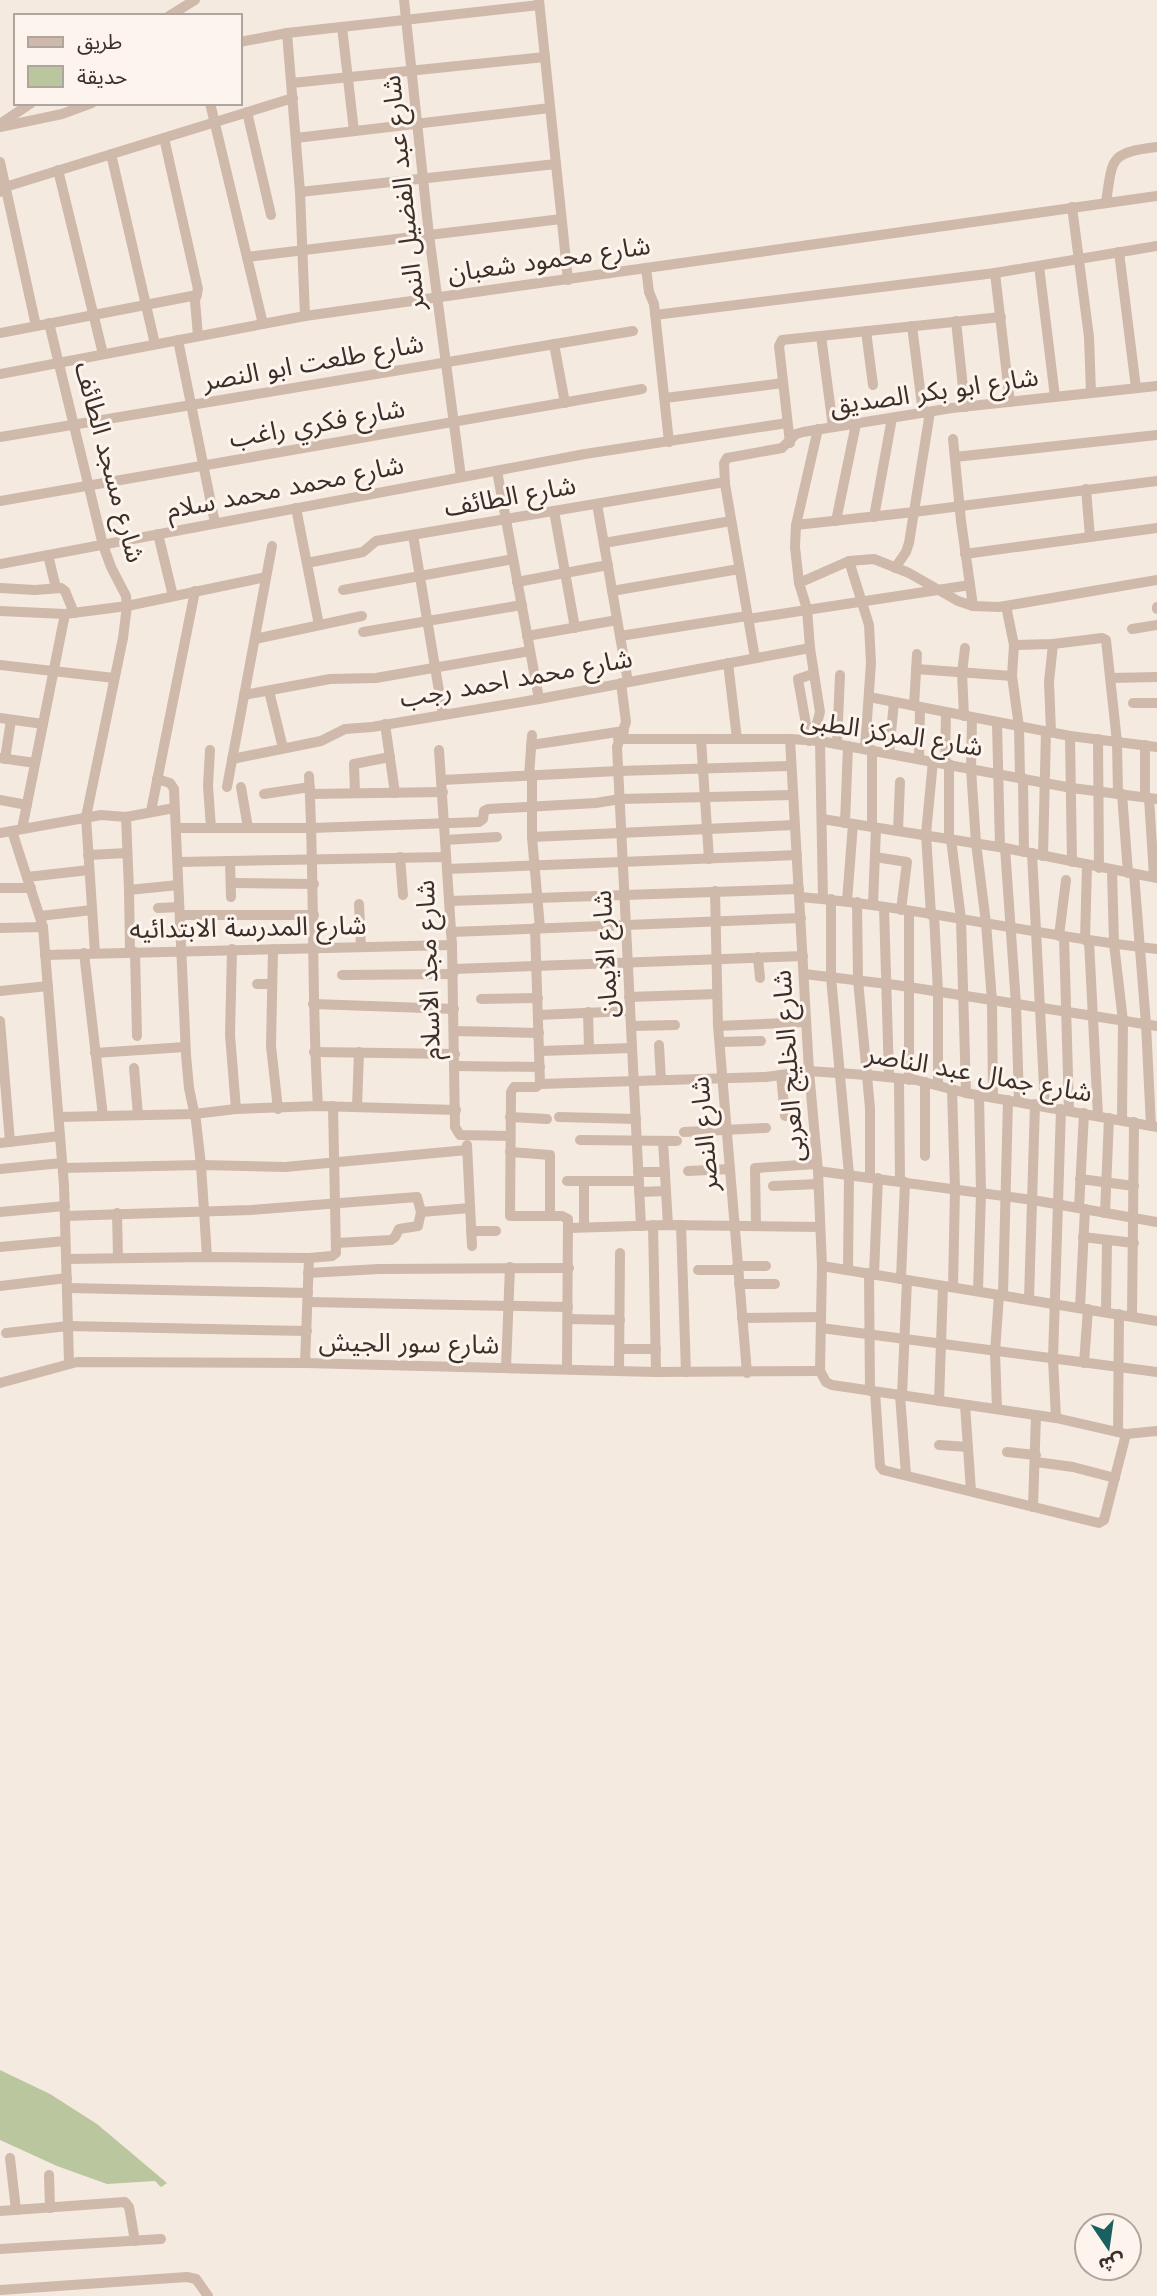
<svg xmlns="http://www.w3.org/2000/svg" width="1157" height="2296" viewBox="0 0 1157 2296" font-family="Jost,'Noto Sans Arabic',sans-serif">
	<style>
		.green { fill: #bac69e }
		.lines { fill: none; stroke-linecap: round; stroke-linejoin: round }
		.minor { stroke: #cfb9aa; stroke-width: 10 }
		.labels { text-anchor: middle; stroke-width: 6; stroke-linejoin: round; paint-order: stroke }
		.street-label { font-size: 26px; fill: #3c2f2a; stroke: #fcf4ed }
	</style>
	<rect width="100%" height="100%" fill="#f5eae0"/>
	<!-- green -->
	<path class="green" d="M0,2070l50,24 47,30 70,59 -6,4 -6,-6 -48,3 -50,-18 -57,-26z"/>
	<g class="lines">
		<!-- minor -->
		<g class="minor">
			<path d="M404,0l25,235 32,242"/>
			<path d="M539,0l29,280"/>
			<path d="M169,16l26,-16"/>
			<path d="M342,27l12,104"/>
			<path d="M287,33l13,159 5,124"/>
			<path d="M240,42l47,-9 252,-28"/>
			<path d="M292,83l253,-26"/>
			<path d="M210,103l53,221"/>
			<path d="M247,112l24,103"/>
			<path d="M0,124l31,-21"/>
			<path d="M0,127l62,-13 30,-11"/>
			<path d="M164,138l34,151 -3,12 3,35"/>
			<path d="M296,138l254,-30"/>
			<path d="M111,154l44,190"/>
			<path d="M0,162l36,164"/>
			<path d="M58,170l45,184"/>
			<path d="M0,192l5,-5 288,-89"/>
			<path d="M300,192l256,-28"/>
			<path d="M1106,202c7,-45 3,-49 51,-55"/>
			<path d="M1072,207l17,130 2,56"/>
			<path d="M1119,252l17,136"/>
			<path d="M247,257l314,-38"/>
			<path d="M1039,266l16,131"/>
			<path d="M646,268l3,24 5,12 15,138"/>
			<path d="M995,273l15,129"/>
			<path d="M655,315l340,-42 162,-27"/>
			<path d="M956,321l9,86"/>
			<path d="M49,323l54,222 8,22 15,29 1,10 -4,32 -37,179 9,136"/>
			<path d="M912,326l11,87"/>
			<path d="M866,331l7,54"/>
			<path d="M0,333l197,-38"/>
			<path d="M821,336l12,91"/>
			<path d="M178,340l37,183"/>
			<path d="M554,344l11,59"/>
			<path d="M0,374l305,-58 852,-120"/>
			<path d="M665,398l118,-15"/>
			<path d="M0,437l633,-106"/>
			<path d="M953,439l8,82 12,85"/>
			<path d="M790,443l-11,-97 3,-6 219,-23"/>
			<path d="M955,457l202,-22"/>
			<path d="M497,471l42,228"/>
			<path d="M1086,489l4,48"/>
			<path d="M0,501l642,-112"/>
			<path d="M597,504l31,178"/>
			<path d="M296,508l23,117"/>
			<path d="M554,511l21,117"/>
			<path d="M874,517l18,-99"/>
			<path d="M836,521l20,-97"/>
			<path d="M796,525l118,-13 243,-31"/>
			<path d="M158,534l15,62"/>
			<path d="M413,535l30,180"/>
			<path d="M604,543l127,-22"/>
			<path d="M965,554l192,-26"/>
			<path d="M48,555l8,33"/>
			<path d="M849,561l20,64 2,38 -6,85"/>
			<path d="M307,563l56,-11 13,-11 349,-59"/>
			<path d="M0,564l585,-110 202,-31"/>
			<path d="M895,568l11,-16 3,-9 21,-131"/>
			<path d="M517,582l91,-17"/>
			<path d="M799,583l50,-22 25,-2 35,14 49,28 15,5 26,1 158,-27"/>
			<path d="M0,588l35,2 26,-2 4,3 9,22"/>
			<path d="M343,590l170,-31"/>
			<path d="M612,591l127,-22"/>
			<path d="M1006,606l8,39 -2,31 7,51 1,50"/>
			<path d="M1157,607v2"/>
			<path d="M0,611l65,3 62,-8 139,-29"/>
			<path d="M748,619l222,-34"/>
			<path d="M1132,629l25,-4"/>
			<path d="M363,632l159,-27"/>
			<path d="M527,636l90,-16"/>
			<path d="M620,636l127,-20"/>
			<path d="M255,639l107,-23"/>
			<path d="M1014,645l39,-1 49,-6 4,2 11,102 1,52"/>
			<path d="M755,658l-30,-174 -1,-21 3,-5 55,-10 14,-14 7,-2 149,-24 205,-22"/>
			<path d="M728,663l9,76"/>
			<path d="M0,665l114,13"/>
			<path d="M916,669l96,7"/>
			<path d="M1110,678l47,-1"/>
			<path d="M621,683l5,39 -9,25 24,479"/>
			<path d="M269,691l14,57"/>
			<path d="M244,695l86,-16 46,-1 154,-27"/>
			<path d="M869,697l201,39 87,11"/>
			<path d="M1133,703h24"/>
			<path d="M914,706l3,-52"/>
			<path d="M964,716l-2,-43 3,-25"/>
			<path d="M0,718l43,6"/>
			<path d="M972,718l-1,51 5,74 10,80 6,78 1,96"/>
			<path d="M997,723l3,124"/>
			<path d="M385,724l10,69"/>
			<path d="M1051,732l-2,-50 4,-38"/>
			<path d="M1070,736l2,126"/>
			<path d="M618,739h172l30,2 252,47 85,11"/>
			<path d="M701,739l8,120"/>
			<path d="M790,739l19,332 9,100 4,95 -2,105 6,11 6,3 224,33 70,16 31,-3"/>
			<path d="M1098,739l1,129"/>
			<path d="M809,741l-11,-62 15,-5"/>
			<path d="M817,741v-18l3,-11 -10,-64 -3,-39 -8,-26 -4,-36 1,-22 22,-96"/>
			<path d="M820,741l3,158"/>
			<path d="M837,744l3,-69"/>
			<path d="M531,745l93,-14"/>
			<path d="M1145,745v52"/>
			<path d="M210,750l-2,36 3,42"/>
			<path d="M439,750l13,195 3,182 5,8 50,1"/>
			<path d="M889,753l5,-51"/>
			<path d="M0,758l35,5"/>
			<path d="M5,759l6,-39"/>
			<path d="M232,759l89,-18 24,-12 27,-2 167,-28 271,-51"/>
			<path d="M919,759l1,-51"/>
			<path d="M945,763l1,-50"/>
			<path d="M309,776c6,110 2,220 9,330"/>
			<path d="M529,776l3,-41"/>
			<path d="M532,776v61l8,91"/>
			<path d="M1023,778l1,74"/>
			<path d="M157,779l13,4 4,6 12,266 3,33 7,33 5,44 6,92"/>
			<path d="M442,780l176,-9 173,-5"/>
			<path d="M227,787l45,-241"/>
			<path d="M241,787l7,41"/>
			<path d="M355,793l-1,-29 36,-7"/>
			<path d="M264,794l46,-7"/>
			<path d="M310,794l133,-2"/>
			<path d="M1122,794l6,79"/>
			<path d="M1149,798l5,79"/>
			<path d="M0,800l27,5"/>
			<path d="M151,811l44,-220"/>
			<path d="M126,817l3,73"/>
			<path d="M822,819l183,29 152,30"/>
			<path d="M845,823l3,-77"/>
			<path d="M872,827v-77"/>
			<path d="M177,828h135l167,-6 4,-3 1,-8 4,-2 108,-6 24,-4 172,-4"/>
			<path d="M22,829l43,-215"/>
			<path d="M12,831l31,96 21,258 5,178"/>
			<path d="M898,831l2,-49"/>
			<path d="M0,833l101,-18 25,2 48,-9"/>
			<path d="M532,837l262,-12"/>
			<path d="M949,839v-75"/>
			<path d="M951,839l10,80 5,174"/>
			<path d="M445,840l52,-3"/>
			<path d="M1005,848l11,156 3,97"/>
			<path d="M1032,853l13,253"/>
			<path d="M88,855l39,-2"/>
			<path d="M1043,856l3,-125"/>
			<path d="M400,857l3,38"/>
			<path d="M875,857l32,5 -6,48"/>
			<path d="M230,861l1,36"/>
			<path d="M178,862l268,-5"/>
			<path d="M447,869l350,-14"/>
			<path d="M1112,870l2,74 9,77 -1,99"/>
			<path d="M1134,874l12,150 5,102"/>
			<path d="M27,877l62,-7"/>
			<path d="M231,883l83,1"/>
			<path d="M0,888h31"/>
			<path d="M715,891l3,135 29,347"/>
			<path d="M800,897c120,10 237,39 357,52"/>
			<path d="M831,899v78l18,197 -1,96"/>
			<path d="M449,901l350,-12"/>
			<path d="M847,901l6,-77"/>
			<path d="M857,902l1,78 12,128v69"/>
			<path d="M359,904l2,43"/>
			<path d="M873,904l3,-76"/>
			<path d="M884,907l5,170"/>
			<path d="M158,908l21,-1"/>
			<path d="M909,911v169"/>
			<path d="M180,915h134"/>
			<path d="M931,915l-5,-81 7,-73"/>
			<path d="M934,915l4,77v93"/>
			<path d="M40,916l52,-6"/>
			<path d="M0,928l43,-1"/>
			<path d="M535,928l5,156"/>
			<path d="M451,932l350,-14"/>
			<path d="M1059,936l7,-56"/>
			<path d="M1064,937l5,173"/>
			<path d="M1085,940l2,-75"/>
			<path d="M1089,941l9,175"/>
			<path d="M232,949l-2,86 6,74"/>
			<path d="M273,949l-2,97 7,63"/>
			<path d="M130,952l-1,-62 49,-5"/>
			<path d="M135,952l2,84"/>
			<path d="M84,953l19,163"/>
			<path d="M45,955l407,-10"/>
			<path d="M758,957l2,21"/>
			<path d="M453,969l350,-13"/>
			<path d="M804,974l92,11 261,41"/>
			<path d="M342,975l111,-1"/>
			<path d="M257,984h15"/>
			<path d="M0,991l48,-5"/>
			<path d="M629,997l88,-3"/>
			<path d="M481,999l57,-1"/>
			<path d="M313,1004l141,5"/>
			<path d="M588,1012l1,37"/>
			<path d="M538,1015l92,-4"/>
			<path d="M0,1021l10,121"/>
			<path d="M631,1026l44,-1"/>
			<path d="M718,1026l88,-4"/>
			<path d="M454,1031l85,2"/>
			<path d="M720,1042l41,-1"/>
			<path d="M659,1045l2,35"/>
			<path d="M540,1051l92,-3"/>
			<path d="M314,1052l141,2"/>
			<path d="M95,1053l90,-6"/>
			<path d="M455,1066l85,1"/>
			<path d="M134,1068l4,47"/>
			<path d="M781,1075l4,41"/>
			<path d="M899,1079l1,102"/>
			<path d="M925,1082v74"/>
			<path d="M952,1089l3,100 -2,98"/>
			<path d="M357,1107l2,-55"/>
			<path d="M59,1117l135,-3 42,-5 82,-3 138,4"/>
			<path d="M510,1117l37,2"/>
			<path d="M559,1117l77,2"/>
			<path d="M684,1132l82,-4"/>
			<path d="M580,1140l97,1"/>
			<path d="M663,1141l5,84"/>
			<path d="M0,1143l60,-7"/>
			<path d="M467,1145l5,101"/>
			<path d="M510,1152l40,3v61"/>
			<path d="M63,1168l138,-3 84,2 182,-17"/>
			<path d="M0,1169l62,-6"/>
			<path d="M688,1171l42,-2"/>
			<path d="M818,1171l215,29 124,22"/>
			<path d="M638,1172h27"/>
			<path d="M1080,1179l54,7"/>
			<path d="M567,1181h72"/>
			<path d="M584,1181v46"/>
			<path d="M773,1186l45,-2"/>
			<path d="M639,1192l27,-1"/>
			<path d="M1079,1208l5,-95"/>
			<path d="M0,1212l65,-6"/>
			<path d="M117,1213l1,44"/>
			<path d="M1105,1213l4,-95"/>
			<path d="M65,1216l186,-6 166,-13 4,15"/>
			<path d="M653,1225l3,147"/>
			<path d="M681,1225l5,147"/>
			<path d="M756,1226l-1,-58 62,-4"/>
			<path d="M569,1228l99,-3 152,2"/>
			<path d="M471,1231h25"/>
			<path d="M1083,1237l51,6"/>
			<path d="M336,1243l55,-3 4,-3 4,-8 19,-3 3,-14 49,-4"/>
			<path d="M0,1247l65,-6"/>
			<path d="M66,1259l141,-2 102,1"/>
			<path d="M737,1266h29"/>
			<path d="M822,1266l335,55"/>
			<path d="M698,1270h40"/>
			<path d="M308,1273l71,-4 190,-1"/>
			<path d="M869,1273l1,118"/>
			<path d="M874,1274l4,-96"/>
			<path d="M901,1279l4,-97"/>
			<path d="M739,1284h36"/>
			<path d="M0,1286l67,-8"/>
			<path d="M68,1288l240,5"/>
			<path d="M978,1291l3,-98 -2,-98"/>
			<path d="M1003,1295l5,-195"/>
			<path d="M1029,1299l6,-195"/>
			<path d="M308,1302l260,5"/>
			<path d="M1080,1308l5,-99"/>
			<path d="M1106,1312l1,-72"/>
			<path d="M1132,1316l2,-194"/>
			<path d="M742,1318l79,-1"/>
			<path d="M568,1319l52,1"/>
			<path d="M821,1328l336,44"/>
			<path d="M6,1333l62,-7 239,5"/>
			<path d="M620,1349h36"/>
			<path d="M305,1363l4,-105 23,-2 4,-3 -3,-147"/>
			<path d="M1084,1363l4,-54"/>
			<path d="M506,1367l4,-100"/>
			<path d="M567,1368l1,-149 -6,-3h-52l1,-124 3,-5h22l4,-3 226,-7 43,-6 58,4 49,5 50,13 191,34"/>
			<path d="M619,1370l1,-117"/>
			<path d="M0,1383l77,-21 228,1 351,9 164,-1"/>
			<path d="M875,1392l5,74 3,4 216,53 5,-3 22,-86"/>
			<path d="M900,1395l6,80"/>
			<path d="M902,1396l5,-116"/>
			<path d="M939,1401l4,-115"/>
			<path d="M965,1405l6,86"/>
			<path d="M997,1409l-2,-57 4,-57"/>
			<path d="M1056,1418l-3,-59 8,-250"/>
			<path d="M1118,1432l1,-118"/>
			<path d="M939,1445l29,2"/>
			<path d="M1007,1452l29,3"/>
			<path d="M1036,1462l37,5 42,11"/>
			<path d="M1033,1507l3,-92"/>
			<path d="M10,2158l6,52"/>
			<path d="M49,2175l1,33"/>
			<path d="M0,2211l125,-9 4,5 6,34"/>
			<path d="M0,2249l161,-10"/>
			<path d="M0,2290l187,-13 9,2 12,17"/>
		</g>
	</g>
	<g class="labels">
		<!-- street labels -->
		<g class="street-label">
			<text transform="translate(403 193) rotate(-96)" y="9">شارع عبد الفضيل النمر</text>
			<text transform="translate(549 259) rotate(-8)" y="9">شارع محمود شعبان</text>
			<text transform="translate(313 362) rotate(-10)" y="9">شارع طلعت ابو النصر</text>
			<text transform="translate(934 391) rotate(-8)" y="9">شارع ابو بكر الصديق</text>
			<text transform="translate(317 423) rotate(-10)" y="9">شارع فكري راغب</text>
			<text transform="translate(110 462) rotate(75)" y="9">شارع مسجد الطائف</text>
			<text transform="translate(285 487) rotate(-11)" y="9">شارع محمد محمد سلام</text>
			<text transform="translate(510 496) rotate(-10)" y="9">شارع الطائف</text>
			<text transform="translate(516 678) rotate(-10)" y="9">شارع محمد احمد رجب</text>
			<text transform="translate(892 733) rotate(9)" y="9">شارع المركز الطبى</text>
			<text transform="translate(248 927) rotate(-1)" y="9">شارع المدرسة الابتدائيه</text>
			<text transform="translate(605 954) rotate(-93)" y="9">شارع الايمان</text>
			<text transform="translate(428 970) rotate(-92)" y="9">شارع مجد الاسلام</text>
			<text transform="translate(788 1066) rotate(-94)" y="9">شارع الخليج العربى</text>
			<text transform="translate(979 1073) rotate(10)" y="9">شارع جمال عبد الناصر</text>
			<text transform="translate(704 1134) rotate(-95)" y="9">شارع النصر</text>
			<text transform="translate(409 1343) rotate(1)" y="9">شارع سور الجيش</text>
		</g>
	</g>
	<!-- legend -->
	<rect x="14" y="14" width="228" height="91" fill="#fcf4ed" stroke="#afa59f" stroke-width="2"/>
	<rect x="28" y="37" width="35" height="10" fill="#cfb9aa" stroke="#afa59f" stroke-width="2"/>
	<text x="77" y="49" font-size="21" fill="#3c2f2a">طريق</text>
	<rect x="28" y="66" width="35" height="21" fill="#bac69e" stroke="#afa59f" stroke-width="2"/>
	<text x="77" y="84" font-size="21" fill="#3c2f2a">حديقة</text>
	<!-- north arrow -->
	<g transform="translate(1108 2247) rotate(167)"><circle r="33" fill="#fcf4ed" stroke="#afa59f" stroke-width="2"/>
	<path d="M0-5L12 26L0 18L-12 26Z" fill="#1b6061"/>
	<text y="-10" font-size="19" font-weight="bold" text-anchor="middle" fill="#3c2f2a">ش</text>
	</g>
</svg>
